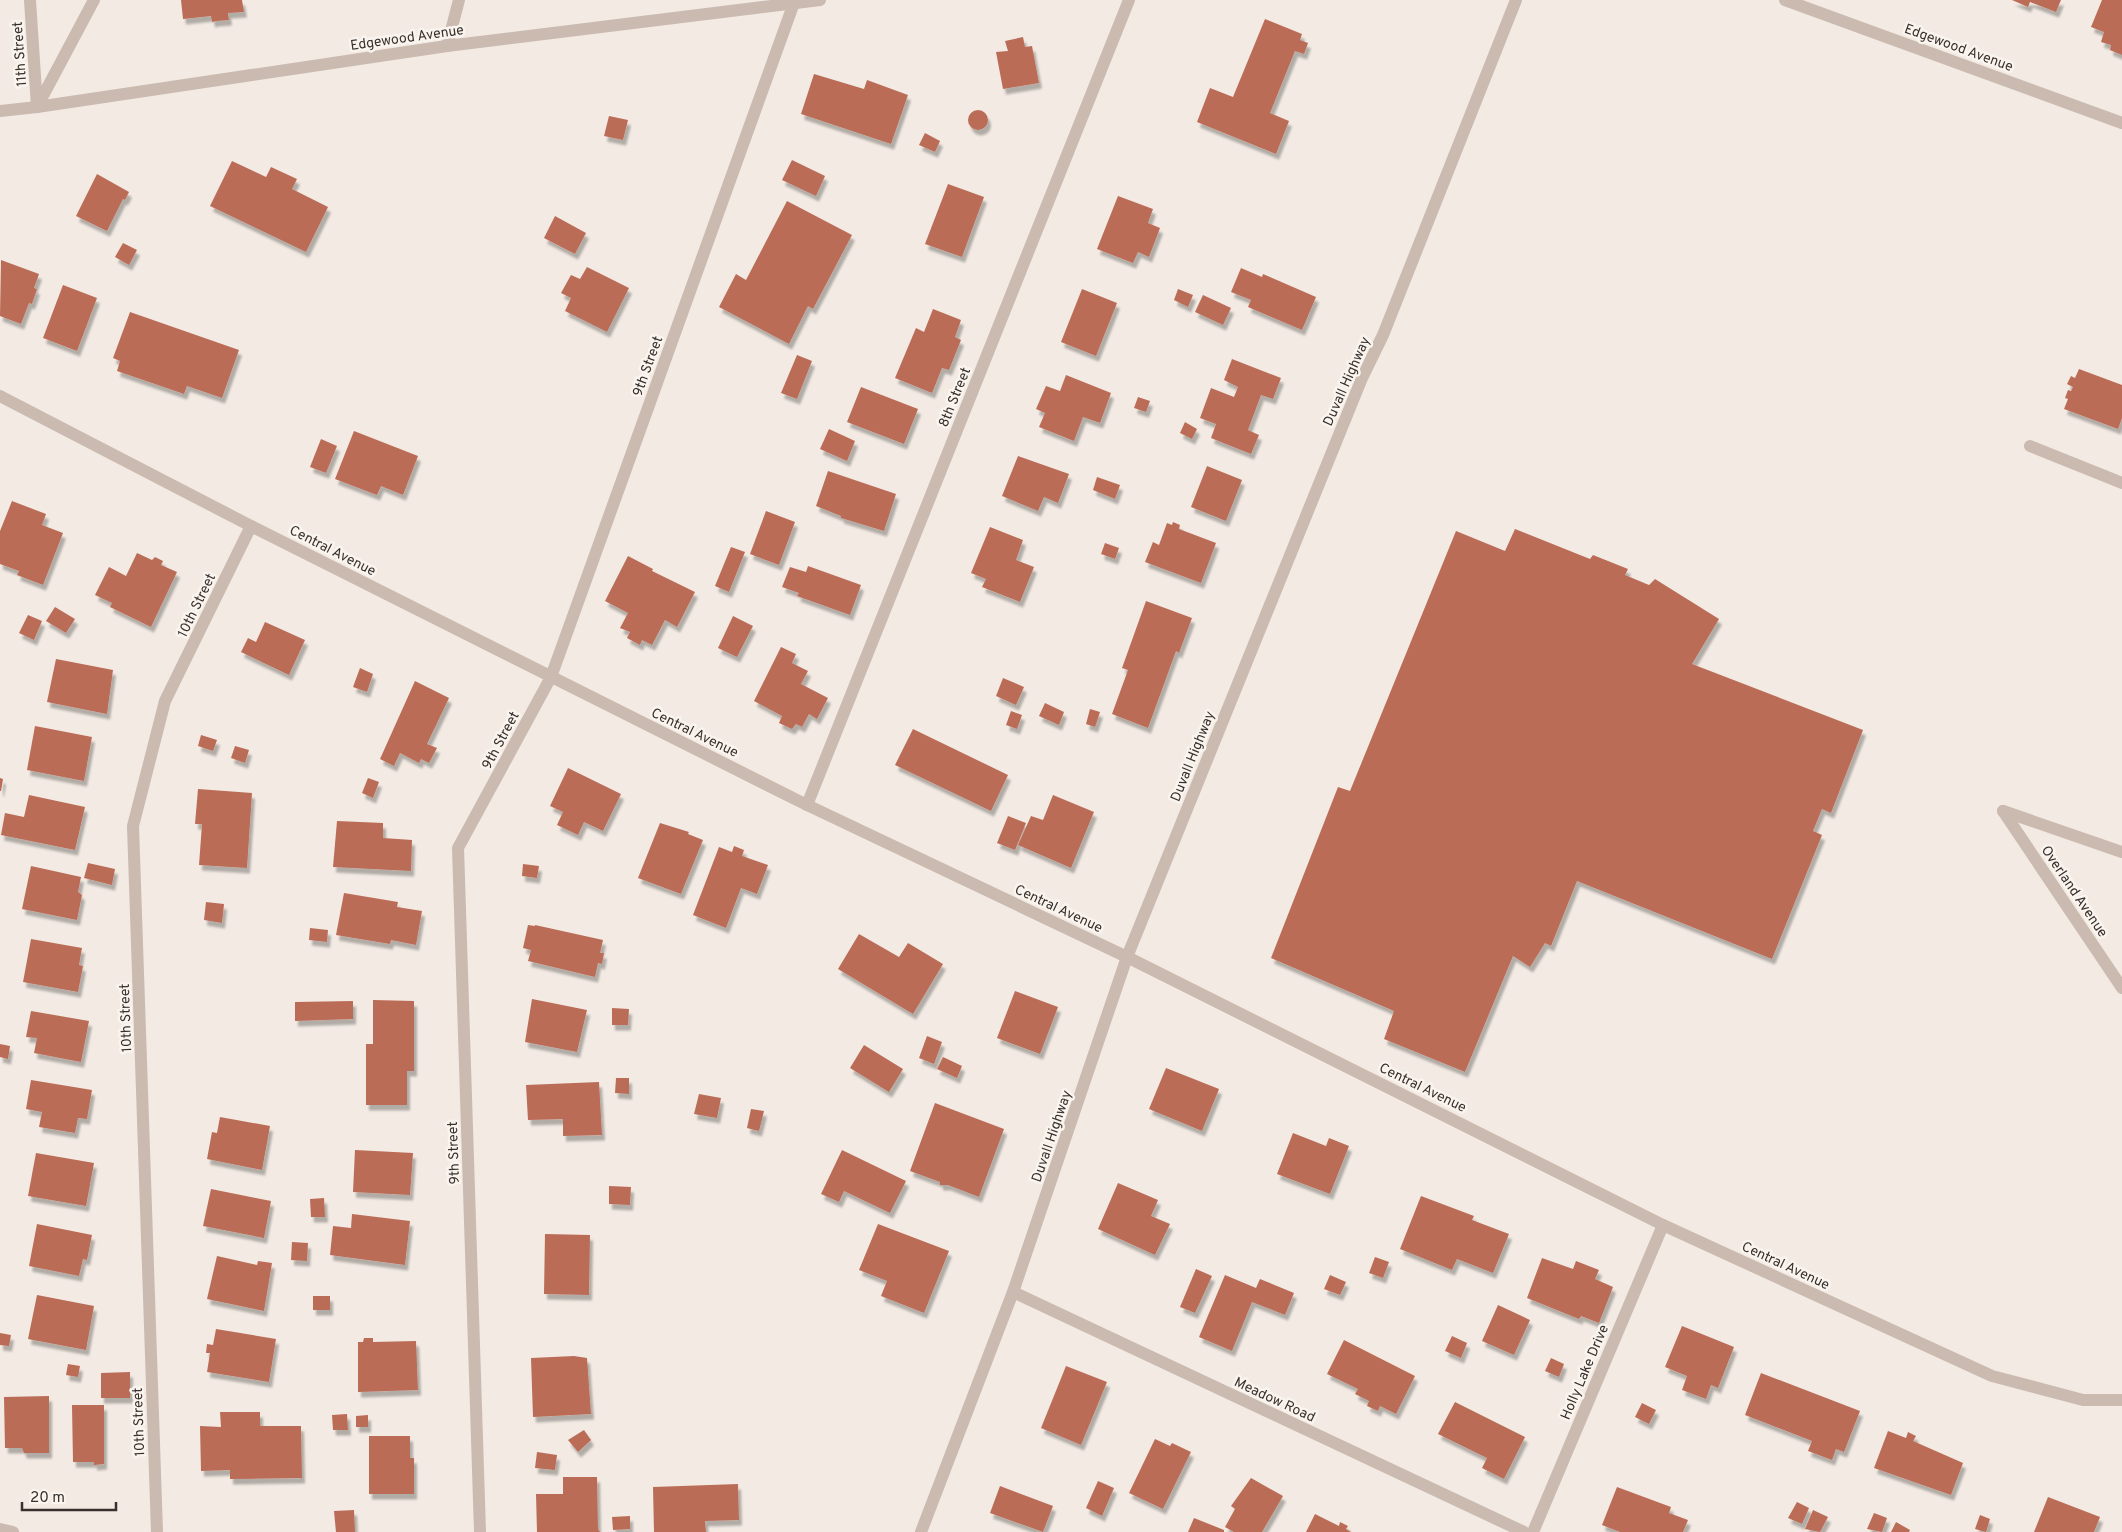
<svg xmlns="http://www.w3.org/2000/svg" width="2122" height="1532" viewBox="0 0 2122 1532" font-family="Overpass,sans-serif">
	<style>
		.building { fill: #bb6c57; filter: url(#shadow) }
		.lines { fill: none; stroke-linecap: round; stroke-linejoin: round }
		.minor { stroke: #cabaaf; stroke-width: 12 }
		.labels { text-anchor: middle; stroke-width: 5; stroke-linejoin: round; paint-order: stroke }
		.street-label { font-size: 14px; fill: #39302c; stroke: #faf4ef }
	</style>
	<defs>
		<filter id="shadow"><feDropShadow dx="3" dy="5.5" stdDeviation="1" flood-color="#0004"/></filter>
	</defs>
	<rect width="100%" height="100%" fill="#f2eae3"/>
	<!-- building -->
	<g class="building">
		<path d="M181,0h61l2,12 -16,1 1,7 -13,1 -4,1 -1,-6 -28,3z"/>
		<path d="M2012,0h49l-5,12 -26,-10 -2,5z"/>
		<path d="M2102,0h20v55l-12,-5 1,-5 -10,-3 3,-10 -13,-5z"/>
		<path d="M1265,19l37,15 -2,6 8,3 -4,11 -9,-3 -25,62 19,8 -13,33 -79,-32 13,-34 23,9z"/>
		<path d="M1023,37l2,10 7,-1 7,37 -36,6 -7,-37 12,-1 -3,-10z"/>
		<path d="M814,74l50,15 3,-9 41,15 -17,49 -90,-30z"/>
		<circle cx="978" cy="120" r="10"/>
		<path d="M609,116l19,4 -5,20 -19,-4z"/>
		<path d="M925,133l15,8 -5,11 -16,-7z"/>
		<path d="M792,160l33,16 -9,20 -34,-16z"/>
		<path d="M232,161l34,16 5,-10 26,12 -5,10 36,18 -22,45 -96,-46z"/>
		<path d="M97,174l32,18 -4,8 -2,-1 -16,32 -31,-15z"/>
		<path d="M948,184l36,13 -22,60 -37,-13z"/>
		<path d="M1118,196l35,13 -5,14 12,5 -11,29 -11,-5 -5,11 -36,-14z"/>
		<path d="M787,201l65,34 -39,74 -5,-3 -19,38 -70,-37 17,-33 10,6z"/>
		<path d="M555,216l31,17 -11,21 -31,-16z"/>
		<path d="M123,243l14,7 -8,15 -14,-8z"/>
		<path d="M1,260l38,14 -5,14 3,1 -5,15 -3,-1 -8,21 -21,-8z"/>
		<path d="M587,267l42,21 -22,44 -42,-21 6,-13 -10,-5 10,-18 9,4z"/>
		<path d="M1241,268l21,9 1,-3 53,23 -14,33 -54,-23 3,-7 -20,-8z"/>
		<path d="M63,285l34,13 -20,53 -34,-13z"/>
		<path d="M1082,289l35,14 -21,53 -35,-14z"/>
		<path d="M1178,289l15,6 -5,12 -14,-7z"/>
		<path d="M1203,295l28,13 -8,17 -28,-13z"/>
		<path d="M933,309l28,11 -6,17 6,3 -12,30 -7,-2 -10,25 -37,-15 21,-50 8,4z"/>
		<path d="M130,312l109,38 -17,48 -35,-12 -3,8 -67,-23 3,-10 -7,-3z"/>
		<path d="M797,355l15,6 -15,38 -16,-6z"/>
		<path d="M1232,359l49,19 -8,21 -12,-4 -13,35 11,5 -8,19 -40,-16 5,-14 -16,-6 11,-30 23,9 4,-10 -14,-7z"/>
		<path d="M2079,369l43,16v33l-4,11 -54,-20 4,-10 -3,-1 3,-8 3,1 2,-4 -6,-3 4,-8 4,2z"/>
		<path d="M1066,375l45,18 -11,30 -17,-6 -9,24 -35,-14 6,-14 -9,-4 10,-23 14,5z"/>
		<path d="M861,387l57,22 -14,35 -57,-22z"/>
		<path d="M1138,397l12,4 -4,11 -12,-4z"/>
		<path d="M1185,422l12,7 -5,10 -12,-6z"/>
		<path d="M829,429l26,12 -8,20 -27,-12z"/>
		<path d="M354,431l64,25 -15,39 -22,-9 -4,9 -42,-16z"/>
		<path d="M321,439l16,7 -11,27 -16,-6z"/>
		<path d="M1018,456l51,18 -11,29 -14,-6 -6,14 -36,-15z"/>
		<path d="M1207,466l35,14 -16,41 -35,-14z"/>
		<path d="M828,471l68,23 -12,37 -43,-13v-2l-25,-10z"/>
		<path d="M1097,477l23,8 -5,14 -22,-9z"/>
		<path d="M12,501l34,13 -4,11 21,8 -20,52 -26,-10 2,-4 -19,-7v-33z"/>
		<path d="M766,511l29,11 -16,43 -29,-11z"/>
		<path d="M1173,522l7,3 -1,4 37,14 -15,40 -56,-21 8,-20 6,3 8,-22 5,2z"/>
		<path d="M990,527l33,13 -7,20 18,7 -14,35 -38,-15 4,-8 -15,-6z"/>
		<path d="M1515,529l75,30 3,-4 35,14 -3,6 24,10 6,-6 64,40 -27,45 171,66 -32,83 -9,-4 -9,22 9,4 -50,124 -195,-78 -26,65 -6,-3 -15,24 -17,-11 -48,116 -81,-33 10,-28 -123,-53 67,-171 12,4 106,-260 49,20z"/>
		<path d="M1105,543l14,5 -4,11 -14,-5z"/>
		<path d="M731,547l14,5 -16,40 -14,-6z"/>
		<path d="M137,553l15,7 3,-3 8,4 -2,4 16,7 -26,55 -41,-20 2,-4 -17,-8 14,-28 17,9z"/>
		<path d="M628,556l25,13 -1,2 43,21 -18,35 -12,-7 -13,25 -10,-5 -2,5 -13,-7 3,-6 -10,-4 8,-15 -23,-12z"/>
		<path d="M808,566l53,19 -11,30 -53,-19 2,-3 -17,-6 8,-20 16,5z"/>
		<path d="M1146,601l46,17 -13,35 -3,-2 -28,77 -36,-14 16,-44 -6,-2z"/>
		<path d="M55,607l20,12 -9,14 -20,-12z"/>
		<path d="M28,615l14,6 -8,19 -15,-7z"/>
		<path d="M733,616l20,10 -16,31 -19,-9z"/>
		<path d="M265,622l40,18 -16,35 -48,-23 7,-14 8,4z"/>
		<path d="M781,647l15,7 -4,9 16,8 -7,13 27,14 -11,21 -8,-5 -7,13 -6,-3 -4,5 -13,-6 3,-7 -28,-15z"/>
		<path d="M56,659l57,11 -6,44 -60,-12z"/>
		<path d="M360,668l13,6 -6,18 -14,-5z"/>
		<path d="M1003,678l21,9 -8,18 -20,-9z"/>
		<path d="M415,681l34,17 -22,46 10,4 -8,15 -8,-4 -2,4 -19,-10 -6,13 -14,-7z"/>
		<path d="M1045,703l19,9 -5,13 -20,-9z"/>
		<path d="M1090,709l10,3 -5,15 -9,-3z"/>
		<path d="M1011,711l11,4 -5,14 -11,-4z"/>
		<path d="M35,726l57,11 -8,44 -57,-11z"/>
		<path d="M913,729l95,46 -17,36 -96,-46z"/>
		<path d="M201,735l16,5 -4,11 -15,-5z"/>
		<path d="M235,746l14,4 -4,13 -14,-5z"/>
		<path d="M568,768l53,26 -18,37 -19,-9 -6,13 -21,-10 6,-13 -13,-6z"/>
		<path d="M0,778l3,1 -2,12h-1z"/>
		<path d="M368,778l11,4 -6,16 -11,-5z"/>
		<path d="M198,789l54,4 -5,75 -48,-3 3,-41h-7z"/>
		<path d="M29,795l56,12 -10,43 -74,-15 4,-22 19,4z"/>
		<path d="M1053,795l41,17 -23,56 -53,-23 13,-29 12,4z"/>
		<path d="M1008,816l18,7 -11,27 -18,-7z"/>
		<path d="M337,821l46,2v15l29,2 -1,31 -78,-4z"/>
		<path d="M660,823l29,9 -1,2 15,6 -22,54 -43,-16z"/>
		<path d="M734,846l10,4 -2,6 26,9 -11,29 -16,-6 -15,40 -33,-13 26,-68 13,5z"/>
		<path d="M88,863l27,6 -3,16 -28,-7z"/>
		<path d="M523,864l16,2 -2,12 -15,-2z"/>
		<path d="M31,866l50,11 -3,15 4,3 -5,25 -55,-11z"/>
		<path d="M344,893l54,9 -1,5 25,4 -6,34 -25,-5 -1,4 -54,-9z"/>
		<path d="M206,902l18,2 -2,19 -18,-3z"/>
		<path d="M528,925l7,1v-1l68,15 -3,13h4l-2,11 -4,-1 -3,14 -67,-16 3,-11 -8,-2z"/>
		<path d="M310,928l18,2 -1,12 -18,-2z"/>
		<path d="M859,934l40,23 9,-14 35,21 -30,50 -75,-45z"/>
		<path d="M31,939l51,9 -3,17 4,1 -5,26 -55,-10z"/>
		<path d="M1015,991l43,16 -18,47 -43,-16z"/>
		<path d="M532,999l55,11 -10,42 -52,-10z"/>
		<path d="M373,1000l41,1v70h-7v34h-41v-61h7z"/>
		<path d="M353,1001v18l-58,2v-19z"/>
		<path d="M612,1008l17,1 -1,16h-16z"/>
		<path d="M31,1011l58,10 -8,41 -47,-9 3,-15 -11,-1z"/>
		<path d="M927,1036l15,6 -8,22 -15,-6z"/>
		<path d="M0,1044l10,2 -2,13 -8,-2z"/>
		<path d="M864,1045l39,24 -14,23 -39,-24z"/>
		<path d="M943,1057l19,9 -5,12 -20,-9z"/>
		<path d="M1166,1068l53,21 -17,42 -53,-22z"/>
		<path d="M616,1078h13v16l-14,-1z"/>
		<path d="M31,1080l61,10 -5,29 -9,-1 -3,15 -36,-6 3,-15 -16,-3z"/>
		<path d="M599,1082l3,53 -39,1v-17l-35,1 -2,-35z"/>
		<path d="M699,1094l22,4 -4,20 -23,-4z"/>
		<path d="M935,1103l69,26 -25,68 -31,-12h-8v-3l-30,-11z"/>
		<path d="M751,1109l13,2 -5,20 -12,-3z"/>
		<path d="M220,1117l50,9 -8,44 -55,-11 5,-27 5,1z"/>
		<path d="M1293,1133l33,13 3,-8 20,8 -19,48 -53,-20z"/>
		<path d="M355,1150l58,3 -3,42 -57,-3z"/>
		<path d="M842,1150l64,31 -16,32 -46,-22 -5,11 -18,-8z"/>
		<path d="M36,1153l58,10 -8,43 -58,-10z"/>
		<path d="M1118,1183l40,17 -7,16 19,8 -15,31 -57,-26z"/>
		<path d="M609,1186l22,1 -1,18 -21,-1z"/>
		<path d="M211,1189l60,12 -7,37 -61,-12z"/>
		<path d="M1421,1196l53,20 -2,4 37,14 -16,39 -36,-14 -5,11 -52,-21z"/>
		<path d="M324,1198l1,19h-14l-1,-18z"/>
		<path d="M352,1214l58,7 -5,44 -75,-10 3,-29 18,2z"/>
		<path d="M37,1224l55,11 -5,25 -4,-1 -4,17 -50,-10z"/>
		<path d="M878,1224l71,27 -25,62 -43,-17 6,-15 -28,-11z"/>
		<path d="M545,1234l45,1 -1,60 -45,-1z"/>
		<path d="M292,1242l16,1 -1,18 -16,-1z"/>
		<path d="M217,1256l40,9 1,-4 14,2 -8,48 -57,-12z"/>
		<path d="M1375,1257l14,5 -6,16 -14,-5z"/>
		<path d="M1542,1258l31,11 3,-8 23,9 -4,9 18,8 -14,36 -18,-7 -2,3 -52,-21z"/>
		<path d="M1196,1269l16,7 -17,37 -15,-6z"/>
		<path d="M1225,1275l31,13 4,-9 34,14 -9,22 -33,-13 -20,49 -33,-14z"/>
		<path d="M1330,1275l16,7 -6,13 -16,-6z"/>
		<path d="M37,1295l57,11 -8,44 -58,-11z"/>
		<rect x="313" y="1296" width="17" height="14"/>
		<path d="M1498,1305l32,15 -16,35 -32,-14z"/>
		<path d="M1682,1326l52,21 -16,41 -7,-3 -5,14 -24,-9 5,-14 -22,-9z"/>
		<path d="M216,1329l60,10 -7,43 -62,-10 3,-19h-4l1,-9 6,1z"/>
		<path d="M0,1333l11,2 -2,11 -9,-1z"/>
		<path d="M1452,1336l15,7 -6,15 -16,-7z"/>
		<path d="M364,1338h9v4l43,-1 2,49 -60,2v-50h5z"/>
		<path d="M1344,1340l71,36 -19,38 -16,-8 -2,5 -11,-5 2,-5 -14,-7 3,-5 -31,-15z"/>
		<path d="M574,1356l13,2 4,56 -58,3 -2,-59z"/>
		<path d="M1551,1358l13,6 -5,13 -14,-6z"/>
		<path d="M68,1364l12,2 -2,11 -12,-2z"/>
		<path d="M1066,1366l41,16 -26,63 -40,-17z"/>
		<path d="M130,1372v26h-29v-25z"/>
		<path d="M1761,1373l99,38 -16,41 -8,-3 -4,11 -24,-9 4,-10 -67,-26z"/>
		<path d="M49,1396v57h-25l-2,-5h-17l-1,-51z"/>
		<path d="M1455,1402l70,35 -21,42 -22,-11 5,-10 -49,-24z"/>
		<path d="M1642,1403l14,7 -7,14 -14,-7z"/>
		<path d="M72,1405h32v59l-10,1v-3h-21z"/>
		<path d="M220,1412h40v14h41l1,52 -72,1v-9l-29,1 -1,-45 21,1z"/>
		<path d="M347,1414l1,16h-15l-1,-15z"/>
		<path d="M368,1415v12h-12v-11z"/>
		<path d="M584,1430l7,10 -13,12 -10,-12z"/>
		<path d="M1888,1431l18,7 2,-6 8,4 -3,5 50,22 -12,32 -77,-27z"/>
		<path d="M369,1436h41v22h4v36h-45z"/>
		<path d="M1155,1439l15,7 2,-3 19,9 -28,57 -34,-16z"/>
		<path d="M537,1452l20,3 -2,15 -20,-2z"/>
		<path d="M563,1477h34l1,52 2,3h-63l-1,-38h27z"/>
		<path d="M1251,1478l32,18 -21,36h-28l-9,-5 10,-18 -4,-3z"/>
		<path d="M1098,1481l16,7 -12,28 -16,-8z"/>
		<path d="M738,1484l1,36 -34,1 1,11h-52l-1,-45z"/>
		<path d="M1000,1486l53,20 -10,26 -53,-19z"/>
		<path d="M1617,1487l54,20 -2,6 19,7 -5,12h-63l-18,-7z"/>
		<path d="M2048,1497l52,20 -6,15h-60z"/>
		<path d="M1797,1502l12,6 -7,16 -14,-6z"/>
		<path d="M354,1510l1,22h-19l-2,-21z"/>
		<path d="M1813,1510l15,7 -8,15 -15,-3z"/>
		<path d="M1874,1513l13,5 -5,14 -15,-3z"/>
		<path d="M1315,1514l24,12 1,-4 8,4 -2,3 5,3h-45z"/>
		<path d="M1980,1515l10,4 -4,13 -11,-3z"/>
		<path d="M630,1516v13l-17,1 -1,-13z"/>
		<path d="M1194,1518l30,12v2h-36z"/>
		<path d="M1896,1522l14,8 -1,2h-18z"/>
	</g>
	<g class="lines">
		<!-- minor -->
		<g class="minor">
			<path d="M30,0l7,107"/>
			<path d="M1785,0l337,123"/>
			<path d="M447,46l12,-46"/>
			<path d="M37,107l57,-107"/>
			<path d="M0,111l37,-4 410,-61 373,-46"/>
			<path d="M0,396l251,130 556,279 320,152 536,268 329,151 91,24h39"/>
			<path d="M2030,446l92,37"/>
			<path d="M807,805l322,-805"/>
			<path d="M2003,811l119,177"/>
			<path d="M2003,811l119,41"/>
			<path d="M1013,1292l511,240"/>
			<path d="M0,1529l13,3"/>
			<path d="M157,1532l-24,-706 32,-125 86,-175"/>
			<path d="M480,1532l-22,-684 93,-171 244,-677"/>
			<path d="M921,1532l92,-240 114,-335 235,-579 21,-43 133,-335"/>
			<path d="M1533,1532l130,-307"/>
		</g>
	</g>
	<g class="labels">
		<!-- street labels -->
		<g class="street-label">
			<text transform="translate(407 37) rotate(-8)" y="5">Edgewood Avenue</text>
			<text transform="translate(1959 47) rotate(20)" y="5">Edgewood Avenue</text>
			<text transform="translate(19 54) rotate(-94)" y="5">11th Street</text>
			<text transform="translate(647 366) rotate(-70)" y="5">9th Street</text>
			<text transform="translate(1346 381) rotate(-66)" y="5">Duvall Highway</text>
			<text transform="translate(954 397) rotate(-68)" y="5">8th Street</text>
			<text transform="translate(333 550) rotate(27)" y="5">Central Avenue</text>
			<text transform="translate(196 605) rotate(-64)" y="5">10th Street</text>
			<text transform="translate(695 732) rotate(26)" y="5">Central Avenue</text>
			<text transform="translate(500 740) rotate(-62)" y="5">9th Street</text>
			<text transform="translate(1192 756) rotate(-68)" y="5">Duvall Highway</text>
			<text transform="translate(2075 891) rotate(56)" y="5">Overland Avenue</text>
			<text transform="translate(1059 908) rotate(25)" y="5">Central Avenue</text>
			<text transform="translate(125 1018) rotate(-92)" y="5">10th Street</text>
			<text transform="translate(1423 1087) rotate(26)" y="5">Central Avenue</text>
			<text transform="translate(1051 1136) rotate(-71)" y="5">Duvall Highway</text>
			<text transform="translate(453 1153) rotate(-92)" y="5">9th Street</text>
			<text transform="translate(1786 1265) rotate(25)" y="5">Central Avenue</text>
			<text transform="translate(1584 1372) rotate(-67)" y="5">Holly Lake Drive</text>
			<text transform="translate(1275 1399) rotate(25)" y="5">Meadow Road</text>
			<text transform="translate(138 1422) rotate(-92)" y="5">10th Street</text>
		</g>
	</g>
	<!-- scale -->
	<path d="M22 1502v8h94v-8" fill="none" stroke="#39302c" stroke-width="2.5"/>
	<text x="30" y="1502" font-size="15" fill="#39302c" stroke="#faf4ef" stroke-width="4" paint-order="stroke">20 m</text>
</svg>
